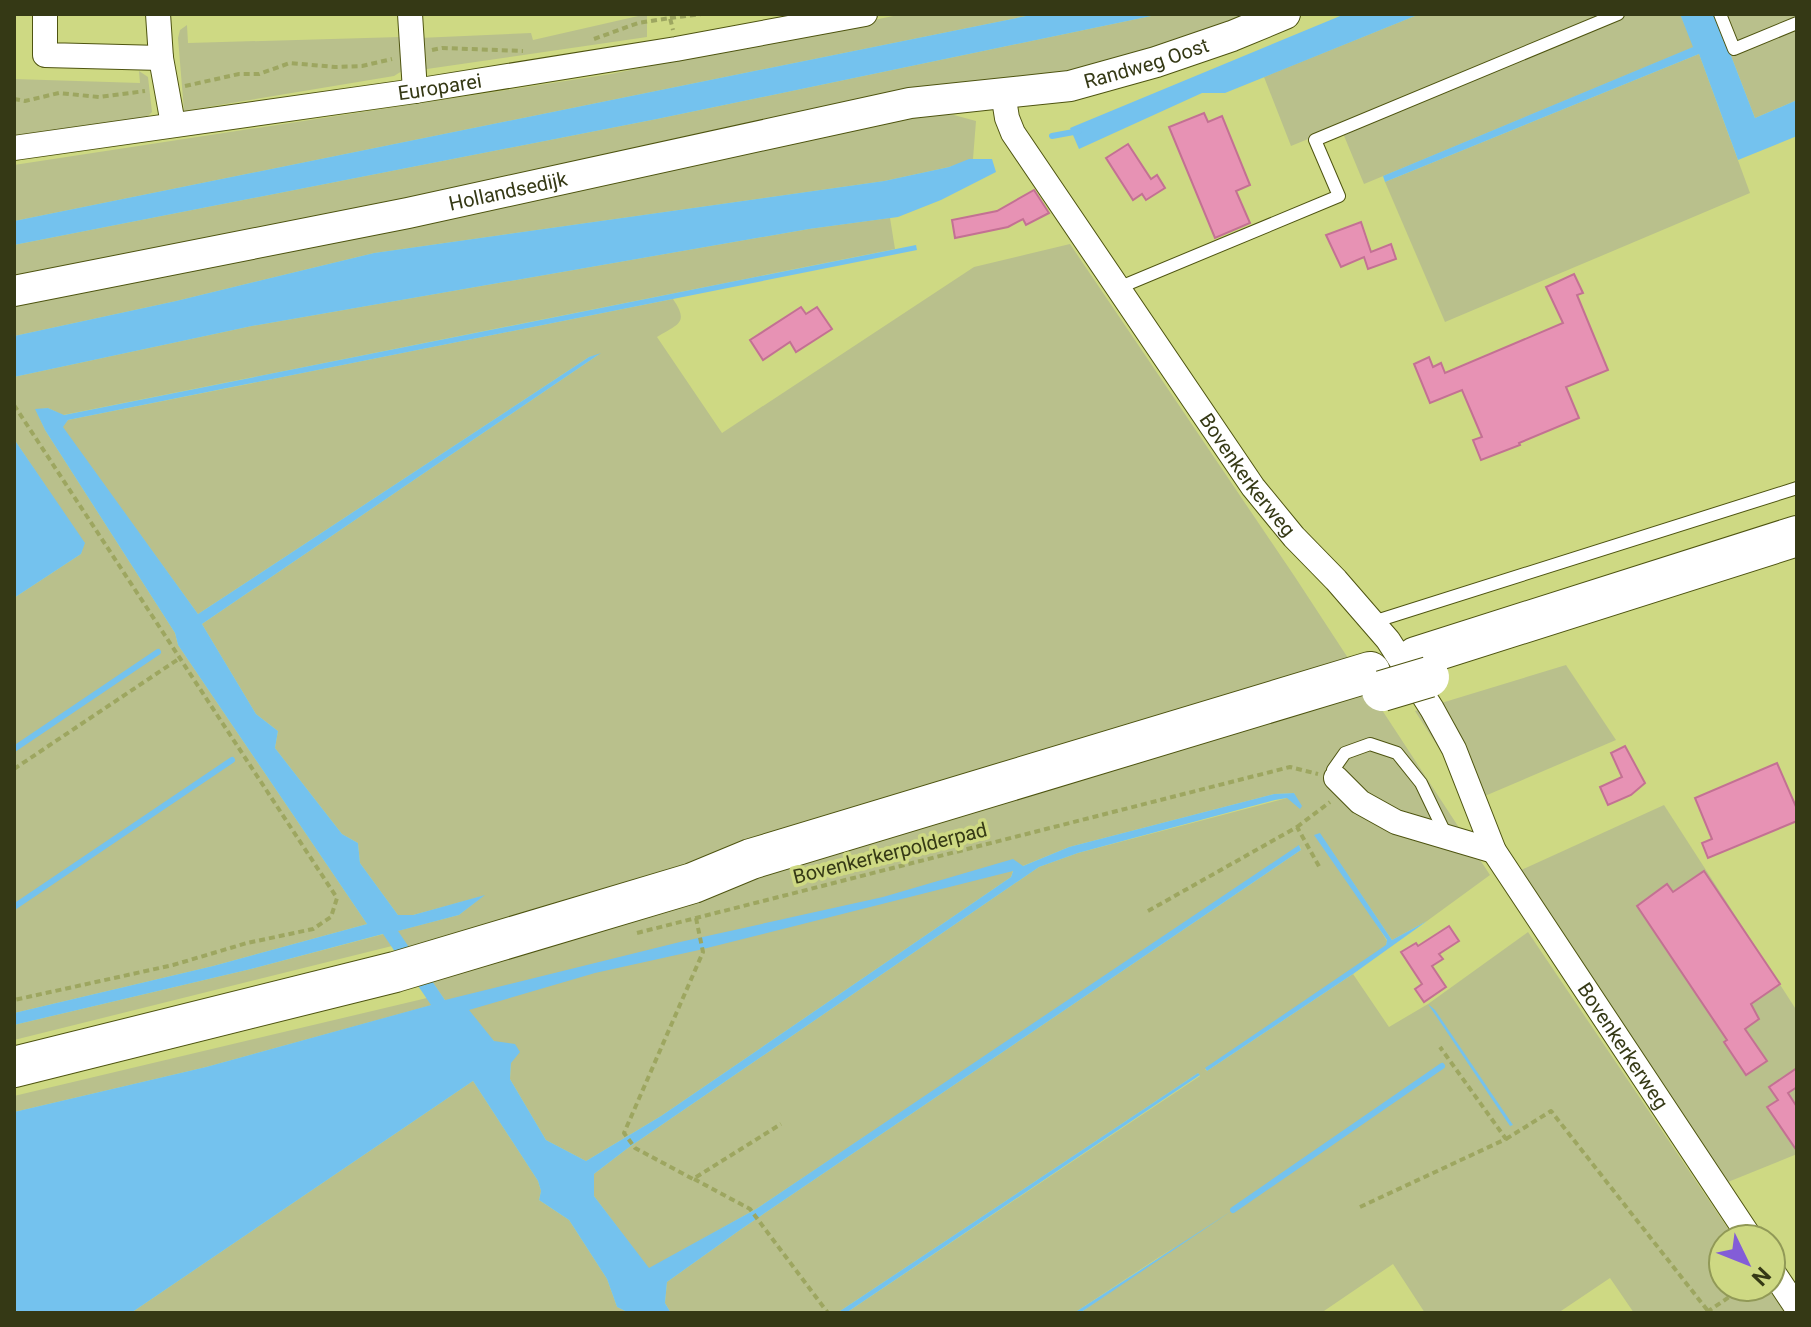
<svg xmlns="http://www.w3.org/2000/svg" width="1811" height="1327" viewBox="0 0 1811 1327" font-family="Roboto,sans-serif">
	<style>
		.green { fill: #b9c08c }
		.water { fill: #74c2ee; fill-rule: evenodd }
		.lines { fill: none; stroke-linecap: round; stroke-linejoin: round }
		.stream { stroke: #74c2ee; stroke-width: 6 }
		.building { fill: #e792b4; stroke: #c37193; stroke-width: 2 }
		.service-casing { stroke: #4e5410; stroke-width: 14 }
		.minor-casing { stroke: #4e5410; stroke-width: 26 }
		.tertiary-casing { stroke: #4e5410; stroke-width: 32 }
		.trunk-casing { stroke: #4e5410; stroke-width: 42 }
		.path { stroke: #9da660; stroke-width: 4; stroke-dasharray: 6 4; stroke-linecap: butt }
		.service { stroke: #fff; stroke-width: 12 }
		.minor { stroke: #fff; stroke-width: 24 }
		.tertiary { stroke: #fff; stroke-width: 30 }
		.trunk { stroke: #fff; stroke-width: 40 }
		.trunk-bridge-casing { stroke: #4e5410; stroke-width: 42; stroke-linecap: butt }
		.trunk-bridge { stroke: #fff; stroke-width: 40 }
		.labels { text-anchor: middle; stroke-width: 7; stroke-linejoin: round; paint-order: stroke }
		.street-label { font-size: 20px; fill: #353915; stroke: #ced983 }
	</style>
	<rect width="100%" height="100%" fill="#ced983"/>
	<!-- green -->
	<g class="green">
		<path d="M647,14v23l-227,33 -1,-32 112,-5 2,7z"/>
		<path d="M903,14h133l-1022,207v-56l597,-91z"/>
		<path d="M1161,14h95l-101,41 -1141,228v-38l643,-126z"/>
		<path d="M1420,14h260l14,33 -330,137 -24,-58 -49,20 -27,-69z"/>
		<path d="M1715,14h82v86l-42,18z"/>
		<path d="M187,25l1,18 212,-6 2,34 -8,5 -210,35 -6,-73 2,-8z"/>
		<path d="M1699,54l51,139 -305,129 -60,-140z"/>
		<path d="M139,71l9,6 4,35 -7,7 -131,17v-57l126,4z"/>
		<path d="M929,115h25l22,6 -3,38 -24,8 -65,14 -510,72 -198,48 -162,35v-31l445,-89z"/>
		<path d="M890,218l5,31 -832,166 -15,-7 -12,2 9,20 130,203 3,12 189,279 -154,42 -199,47v-415l67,-44 3,-11 -70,-104v-62l238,-51 557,-97z"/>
		<path d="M1070,244l225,333 195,298 -63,46 -35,19 -72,-106 67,107 -1,5 -181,123 2,2 146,-97 36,53 39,-23 100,-72 207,307h-12v48h44l18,26h-151l-24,-35 -52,35h-133l-32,-49 -72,49h-241l96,-67 -102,67h-228l354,-237 -2,-3 -361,240h-166l-6,-10 2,-21 73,-52 561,-380 -1,-4 -544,363 -107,60 -55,-73v-22l34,-26 411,-281 39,-14 209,-55 8,-5 -21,1 -205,53 -56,23 -2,7 -350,239 -75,45 -40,-21 -36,-61 1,-16 -17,-22 -49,-41 -48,-69 62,-16 24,-19 -70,19h-15l-38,-52 -2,-20 -16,-9 -67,-86 3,-17 -22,-17 -54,-90 396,-269 -9,2 -391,257 -136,-187 6,-7 605,-121c17,25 4,25 -16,38l65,96 252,-166z"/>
		<path d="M1566,665l50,75 -143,61 -58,-90z"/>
		<path d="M1664,805l133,206v143l-74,30 -204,-313z"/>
		<path d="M384,934l8,12 -378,94v-15l237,-56z"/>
		<path d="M427,998l5,7 -226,62 -192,45v-16z"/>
		<path d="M473,1081l65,100 3,10 -2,9 30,20 38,59 10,28 12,6h-498z"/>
	</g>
	<!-- water -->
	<g class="water">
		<path d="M1036,14h125l-504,105 -643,126v-24z"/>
		<path d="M1345,14h75l-195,79h-23l-123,56 -9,-21z"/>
		<path d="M1680,14h35l40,104 42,-18v36l-59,24 -39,-106 -314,128 -2,-6 310,-129z"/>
		<path d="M969,159h23l4,13 -55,28 -43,17 -89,12 -557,97 -238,51v-41l162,-35 198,-48 510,-72 65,-14z"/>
		<path d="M916,245l1,5 -849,170 -5,7 135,187 391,-257 12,-4 -399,271 54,90 22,17 -3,17 67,86 16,9 2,20 38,52h15l72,-20 -26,20 -61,16 47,69 235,-58 203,-45 130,-38 10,7 46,-19 205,-53 20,-1 8,13 -2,3 -13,-11 -12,2 -197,53 -39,14 -411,281 -34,26v22l55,72 107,-59 543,-364 2,5 -561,380 -73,52 -2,21 6,10h-42l-12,-6 -10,-28 -38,-59 -30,-20 2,-9 -3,-10 -65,-100 -342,232h-117v-201l192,-45 225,-62 -48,-71 -132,35 -237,56v-12l199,-47 154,-42 -189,-279 -3,-12 -130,-203 -10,-21 13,-1 16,7zM1013,871l-2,6 -350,239 -75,45 -40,-21 -36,-61 1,-16 9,-11 -5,-8 -21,-3 -25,-31 126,-37 104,-23z"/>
		<path d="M14,439l71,104 -4,11 -67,44z"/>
		<path d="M1320,833l72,107 35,-19 -74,53 -146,97 -2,-3 181,-123 1,-5 -73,-105z"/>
		<path d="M1428,1004l7,6 78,115 -3,1z"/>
		<path d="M1198,1073l2,2 -354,238h-9z"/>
		<path d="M1233,1210l-153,103h-6z"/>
	</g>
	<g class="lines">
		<!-- stream -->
		<g class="stream">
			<path d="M1052,136l27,-5"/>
			<path d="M14,749l144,-97"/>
			<path d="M14,907l218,-147"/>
			<path d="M1233,1210l209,-144"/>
		</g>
	</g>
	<!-- building -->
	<g class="building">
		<path d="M1204,113l4,9 14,-6 28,69 -14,6 14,32 -35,15 -46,-111z"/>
		<path d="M1128,144l23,35 6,-4 8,13 -19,12 -4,-6 -9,6 -27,-42z"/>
		<path d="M1034,190l15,23 -23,12 -3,-6 -15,8 -53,11 -3,-18 45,-9z"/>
		<path d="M1361,222l10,30 20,-8 5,15 -28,10 -4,-12 -23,10 -15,-32z"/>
		<path d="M1574,274l9,19 -6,2 31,75 -42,17 13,31 -60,25 1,2 -39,15 -8,-20 9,-3 -20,-47 -32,13 -16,-39 15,-7 4,10 8,-4 4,10 118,-50 -17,-36z"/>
		<path d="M801,307l5,7 11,-7 15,22 -36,23 -6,-10 -27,18 -13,-20z"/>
		<path d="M1625,746l20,37 -14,12 -23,10 -8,-18 22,-10 -11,-24z"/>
		<path d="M1777,763l20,46v12l-89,37 -6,-15 10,-4 -17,-41z"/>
		<path d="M1704,871l76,113 -29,20 8,15 -14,10 22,32 -21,14 -22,-33 3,-2 -90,-134 30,-22 6,8z"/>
		<path d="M1449,926l10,15 -20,13 4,5 -11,7 14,21 -22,15 -9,-13 7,-5 -21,-32 15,-9 2,3z"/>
		<path d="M1797,1068v19l-9,6 9,14v44l-30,-44 11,-7 -9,-13z"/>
	</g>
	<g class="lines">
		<defs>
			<g id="service">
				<path d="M1720,14l14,35 63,-26"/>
				<path d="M1118,288l221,-92 -24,-56 303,-126"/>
				<path d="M1373,622l424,-134"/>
				<path d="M1336,778l-3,-8 12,-17 25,-9 27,9 24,30 25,52"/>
			</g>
			<g id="minor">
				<path d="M45,14v41l116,3"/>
				<path d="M158,14l3,44 12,66"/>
				<path d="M410,14l5,77"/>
				<path id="s1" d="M1003,93l4,25 6,15 240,354 41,50 42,43 52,60 44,69 22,40 40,102 257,388"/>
				<path id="s2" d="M14,148l401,-57 261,-42 189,-35"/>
				<path d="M1336,778l24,24 36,20 98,29"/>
				<path d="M1771,1269l26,39"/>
			</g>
			<g id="tertiary">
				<path id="s3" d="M14,291l394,-78 502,-110 160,-17 86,-24 76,-26 53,-22"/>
			</g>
			<g id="trunk">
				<path d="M1416,657l381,-121"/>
				<path d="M14,1067l381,-95 298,-89 58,-24 619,-187"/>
			</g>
		</defs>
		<!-- service casing -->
		<use href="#service" class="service-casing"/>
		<!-- minor casing -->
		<use href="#minor" class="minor-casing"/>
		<!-- tertiary casing -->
		<use href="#tertiary" class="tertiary-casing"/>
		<!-- trunk casing -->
		<use href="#trunk" class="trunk-casing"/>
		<!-- path -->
		<g class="path">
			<path d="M670,18l31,-4"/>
			<path d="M594,39l44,-16 32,-5 3,12"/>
			<path d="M432,50l10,-2 81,3"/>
			<path d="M185,86l54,-12h20l31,-11 45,4 27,-1 30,-7"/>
			<path d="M14,99l11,2 34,-8 40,4 46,-6"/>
			<path d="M14,405l323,493 -6,19 -18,12 -66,14 -74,22 -159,35"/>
			<path d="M14,769l166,-111"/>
			<path d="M1297,827l33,-25"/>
			<path d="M1148,911l149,-84 23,41"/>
			<path d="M696,918l7,34 -79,181 11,15 58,31 88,-55"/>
			<path d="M637,933l653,-166 28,7"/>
			<path d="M1506,1139l45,-28 157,200"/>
			<path d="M694,1179l56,30 78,104"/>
			<path d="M1360,1207l146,-68 -66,-92"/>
			<path d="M1707,1312l37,-25"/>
		</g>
		<!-- service -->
		<use href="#service" class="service"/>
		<!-- minor -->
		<use href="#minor" class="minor"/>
		<!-- tertiary -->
		<use href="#tertiary" class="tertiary"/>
		<!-- trunk -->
		<use href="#trunk" class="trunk"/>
		<defs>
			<path id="trunk-bridge" d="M1382,691l47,-14"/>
		</defs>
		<!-- trunk-bridge casing -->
		<use href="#trunk-bridge" class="trunk-bridge-casing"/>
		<!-- trunk-bridge -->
		<use href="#trunk-bridge" class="trunk-bridge"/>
	</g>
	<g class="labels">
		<!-- street labels -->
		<g class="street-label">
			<text dy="7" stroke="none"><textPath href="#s3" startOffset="1156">Randweg Oost</textPath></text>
			<text dy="7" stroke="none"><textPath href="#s2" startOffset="430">Europarei</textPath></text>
			<text dy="7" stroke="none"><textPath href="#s3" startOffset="504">Hollandsedijk</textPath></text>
			<text dy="7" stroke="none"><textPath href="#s1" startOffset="456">Bovenkerkerweg</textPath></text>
			<text transform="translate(890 853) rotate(-14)" y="7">Bovenkerkerpolderpad</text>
			<text dy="7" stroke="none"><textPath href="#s1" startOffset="1144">Bovenkerkerweg</textPath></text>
		</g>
	</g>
	<!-- border -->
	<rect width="1811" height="1327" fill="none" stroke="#353915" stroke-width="32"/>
	<!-- north arrow -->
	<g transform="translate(1747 1263) rotate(133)"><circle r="38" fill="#ced983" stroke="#919957" stroke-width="2"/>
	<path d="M0-6L14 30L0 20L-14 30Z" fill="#835dd7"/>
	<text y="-12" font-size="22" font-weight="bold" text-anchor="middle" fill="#353915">N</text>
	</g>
</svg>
